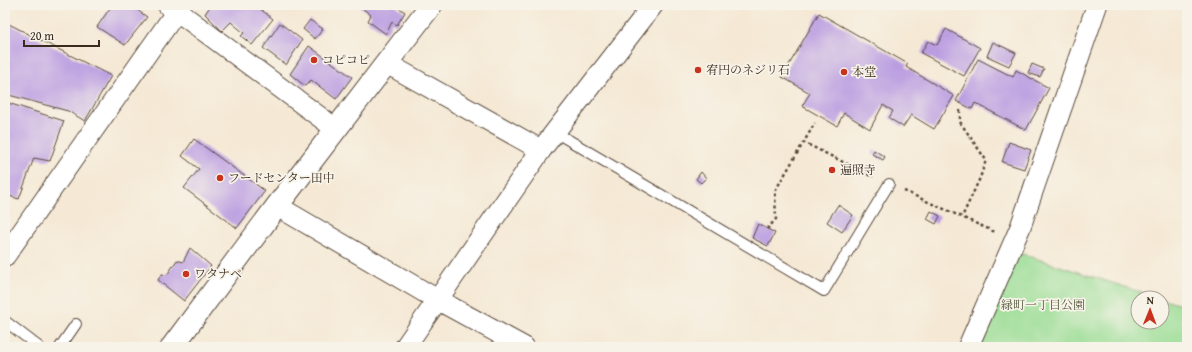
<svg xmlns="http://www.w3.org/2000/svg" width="1192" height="352" viewBox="0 0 1192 352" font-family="'Gentium Book Plus','Noto Serif JP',serif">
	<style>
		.green { fill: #9add94; stroke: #6a8459 }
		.building { fill: #ba9ce1 }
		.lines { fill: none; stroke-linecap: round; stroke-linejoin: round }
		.service-casing { stroke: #574739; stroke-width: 12 }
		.minor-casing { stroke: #574739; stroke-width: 22 }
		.tertiary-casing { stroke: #574739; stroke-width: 24 }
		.path { stroke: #574739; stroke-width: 2.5; stroke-dasharray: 3 3; stroke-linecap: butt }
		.service { stroke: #fff; stroke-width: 10 }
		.minor { stroke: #fff; stroke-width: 20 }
		.tertiary { stroke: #fff; stroke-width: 22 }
		.poi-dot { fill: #c8321e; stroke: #f7f3e8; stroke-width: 1.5 }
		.labels { text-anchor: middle; stroke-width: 3.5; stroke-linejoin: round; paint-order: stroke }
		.poi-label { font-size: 12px; fill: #3b2a1e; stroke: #f7f3e8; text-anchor: start }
		.park-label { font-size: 12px; fill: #53573c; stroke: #f7f3e8 }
	</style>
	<rect width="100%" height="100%" fill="#f7f3e8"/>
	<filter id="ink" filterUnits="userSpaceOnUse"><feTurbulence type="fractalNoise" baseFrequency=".025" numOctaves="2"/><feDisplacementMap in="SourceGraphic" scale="8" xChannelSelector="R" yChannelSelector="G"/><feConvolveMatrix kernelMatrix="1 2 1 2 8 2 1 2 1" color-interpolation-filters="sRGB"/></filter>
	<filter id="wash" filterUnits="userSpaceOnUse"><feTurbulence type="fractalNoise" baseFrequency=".012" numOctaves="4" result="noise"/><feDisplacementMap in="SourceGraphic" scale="16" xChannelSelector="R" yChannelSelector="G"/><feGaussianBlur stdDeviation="0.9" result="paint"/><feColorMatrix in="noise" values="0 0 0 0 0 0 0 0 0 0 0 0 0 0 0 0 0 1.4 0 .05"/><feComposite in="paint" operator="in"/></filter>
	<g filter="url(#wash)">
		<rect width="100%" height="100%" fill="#f5e9d5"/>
		<!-- green -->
		<path class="green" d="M1019,253l140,45h-21v24h24v-23l25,8v40h-208z"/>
		<g id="blocks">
			<!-- building -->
			<g class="building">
				<path d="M112,5h18l17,12 -22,28 -28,-18z"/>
				<path d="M211,5h44l18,14 -21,26 -11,-9 3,-3 -13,-11 -9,9 -17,-17z"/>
				<path d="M358,5h37l10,7 -8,13 -5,-3 -6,12 -18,-13 3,-6z"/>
				<path d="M819,13l89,51 -2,3 48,29 -20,33 -23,-14 -8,12 -14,-9 4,-7 -10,-6 -13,24 -26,-16 -7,13 -35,-20 8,-13 -28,-16z"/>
				<path d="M310,20l13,9 -8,10 -12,-10z"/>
				<path d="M5,22l106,54 -26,45 -17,-10 -63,-17z"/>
				<path d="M280,23l22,17 -16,25 -23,-17z"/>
				<path d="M946,29l34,19 -16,28 -43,-23 7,-12 9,4z"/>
				<path d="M993,42l23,11 -7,13 -22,-10z"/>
				<path d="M309,46l43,31 -16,22 -25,-19 -6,6 -15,-12z"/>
				<path d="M978,59l35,18 3,-7 33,18 -23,42 -51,-27 -3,6 -16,-8z"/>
				<path d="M1032,64l12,5 -4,8 -12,-4z"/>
				<path d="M5,102l59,19 -14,40 -16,-3 -15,41 -10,-3 -4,13z"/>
				<path d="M194,139l71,52 -28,37 -53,-40 15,-19 -17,-13z"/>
				<path d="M1009,142l22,8 -7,19 -22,-7z"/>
				<path d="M874,150l11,7 -2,3 -11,-6z"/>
				<path d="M701,172l5,6 -5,5 -5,-4z"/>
				<path d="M838,205l15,10 -11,17 -15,-10z"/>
				<path d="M931,211l9,5 -4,8 -9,-5z"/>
				<path d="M758,224l17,9 -7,13 -16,-8z"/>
				<path d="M190,248l21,18 -27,35 -26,-21 4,-6 5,1 10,-15 6,2z"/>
			</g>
		</g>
	</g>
	<g filter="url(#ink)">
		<use href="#blocks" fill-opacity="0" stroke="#574739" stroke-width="1"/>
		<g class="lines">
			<defs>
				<g id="service">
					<path d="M555,132l269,159 65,-107"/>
					<path d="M5,321l34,26"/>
					<path d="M60,347l16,-23"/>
				</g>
				<g id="minor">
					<path d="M168,5l9,6 159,118"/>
					<path d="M386,63l155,87"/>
					<path d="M277,206l161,94 86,47"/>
					<path d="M5,256l176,-251"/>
					<path d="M405,347l136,-197 112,-145"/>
					<path d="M968,347l52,-119 77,-223"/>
				</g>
				<path id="tertiary" d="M172,347l105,-141 154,-201"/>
			</defs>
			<!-- service casing -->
			<use href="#service" class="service-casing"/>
			<!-- minor casing -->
			<use href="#minor" class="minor-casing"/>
			<!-- tertiary casing -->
			<use href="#tertiary" class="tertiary-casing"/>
			<!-- path -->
			<g class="path">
				<path d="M960,110v12l26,38 -6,18 -18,39"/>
				<path d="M803,142l70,35"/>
				<path d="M904,191l91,41"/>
				<path d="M767,229l9,-10 -1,-28 40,-68"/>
			</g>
			<!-- service -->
			<use href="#service" class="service"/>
			<!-- minor -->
			<use href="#minor" class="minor"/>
			<!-- tertiary -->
			<use href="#tertiary" class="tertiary"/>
		</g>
	</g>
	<!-- markers -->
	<g class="poi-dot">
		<circle cx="314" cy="60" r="4"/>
		<circle cx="698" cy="70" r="4"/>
		<circle cx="844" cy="72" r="4"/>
		<circle cx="832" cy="170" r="4"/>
		<circle cx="220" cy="178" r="4"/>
		<circle cx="186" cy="274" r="4"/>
	</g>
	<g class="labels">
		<!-- poi labels -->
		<g class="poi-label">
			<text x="322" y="64">コピコピ</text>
			<text x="706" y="74">宥円のネジリ石</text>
			<text x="852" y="76">本堂</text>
			<text x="840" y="174">遍照寺</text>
			<text x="228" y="182">フードセンター田中</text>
			<text x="194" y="278">ワタナベ</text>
		</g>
		<!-- park labels -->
		<g class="park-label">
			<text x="1043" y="309">緑町一丁目公園</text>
		</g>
	</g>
	<!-- margin -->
	<rect width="1192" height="352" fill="none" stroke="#f7f3e8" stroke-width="20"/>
	<!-- north arrow -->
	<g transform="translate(1150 310) rotate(1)"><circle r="19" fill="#f7f3e8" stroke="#aca397"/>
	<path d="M0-3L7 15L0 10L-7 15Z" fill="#c8321e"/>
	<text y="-6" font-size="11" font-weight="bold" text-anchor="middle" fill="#3b2a1e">N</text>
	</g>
	<!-- scale -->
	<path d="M24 40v6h75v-6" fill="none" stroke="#3b2a1e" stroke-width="2"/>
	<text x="30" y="40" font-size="12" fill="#3b2a1e" stroke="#f7f3e8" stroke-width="3" paint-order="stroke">20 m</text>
</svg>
